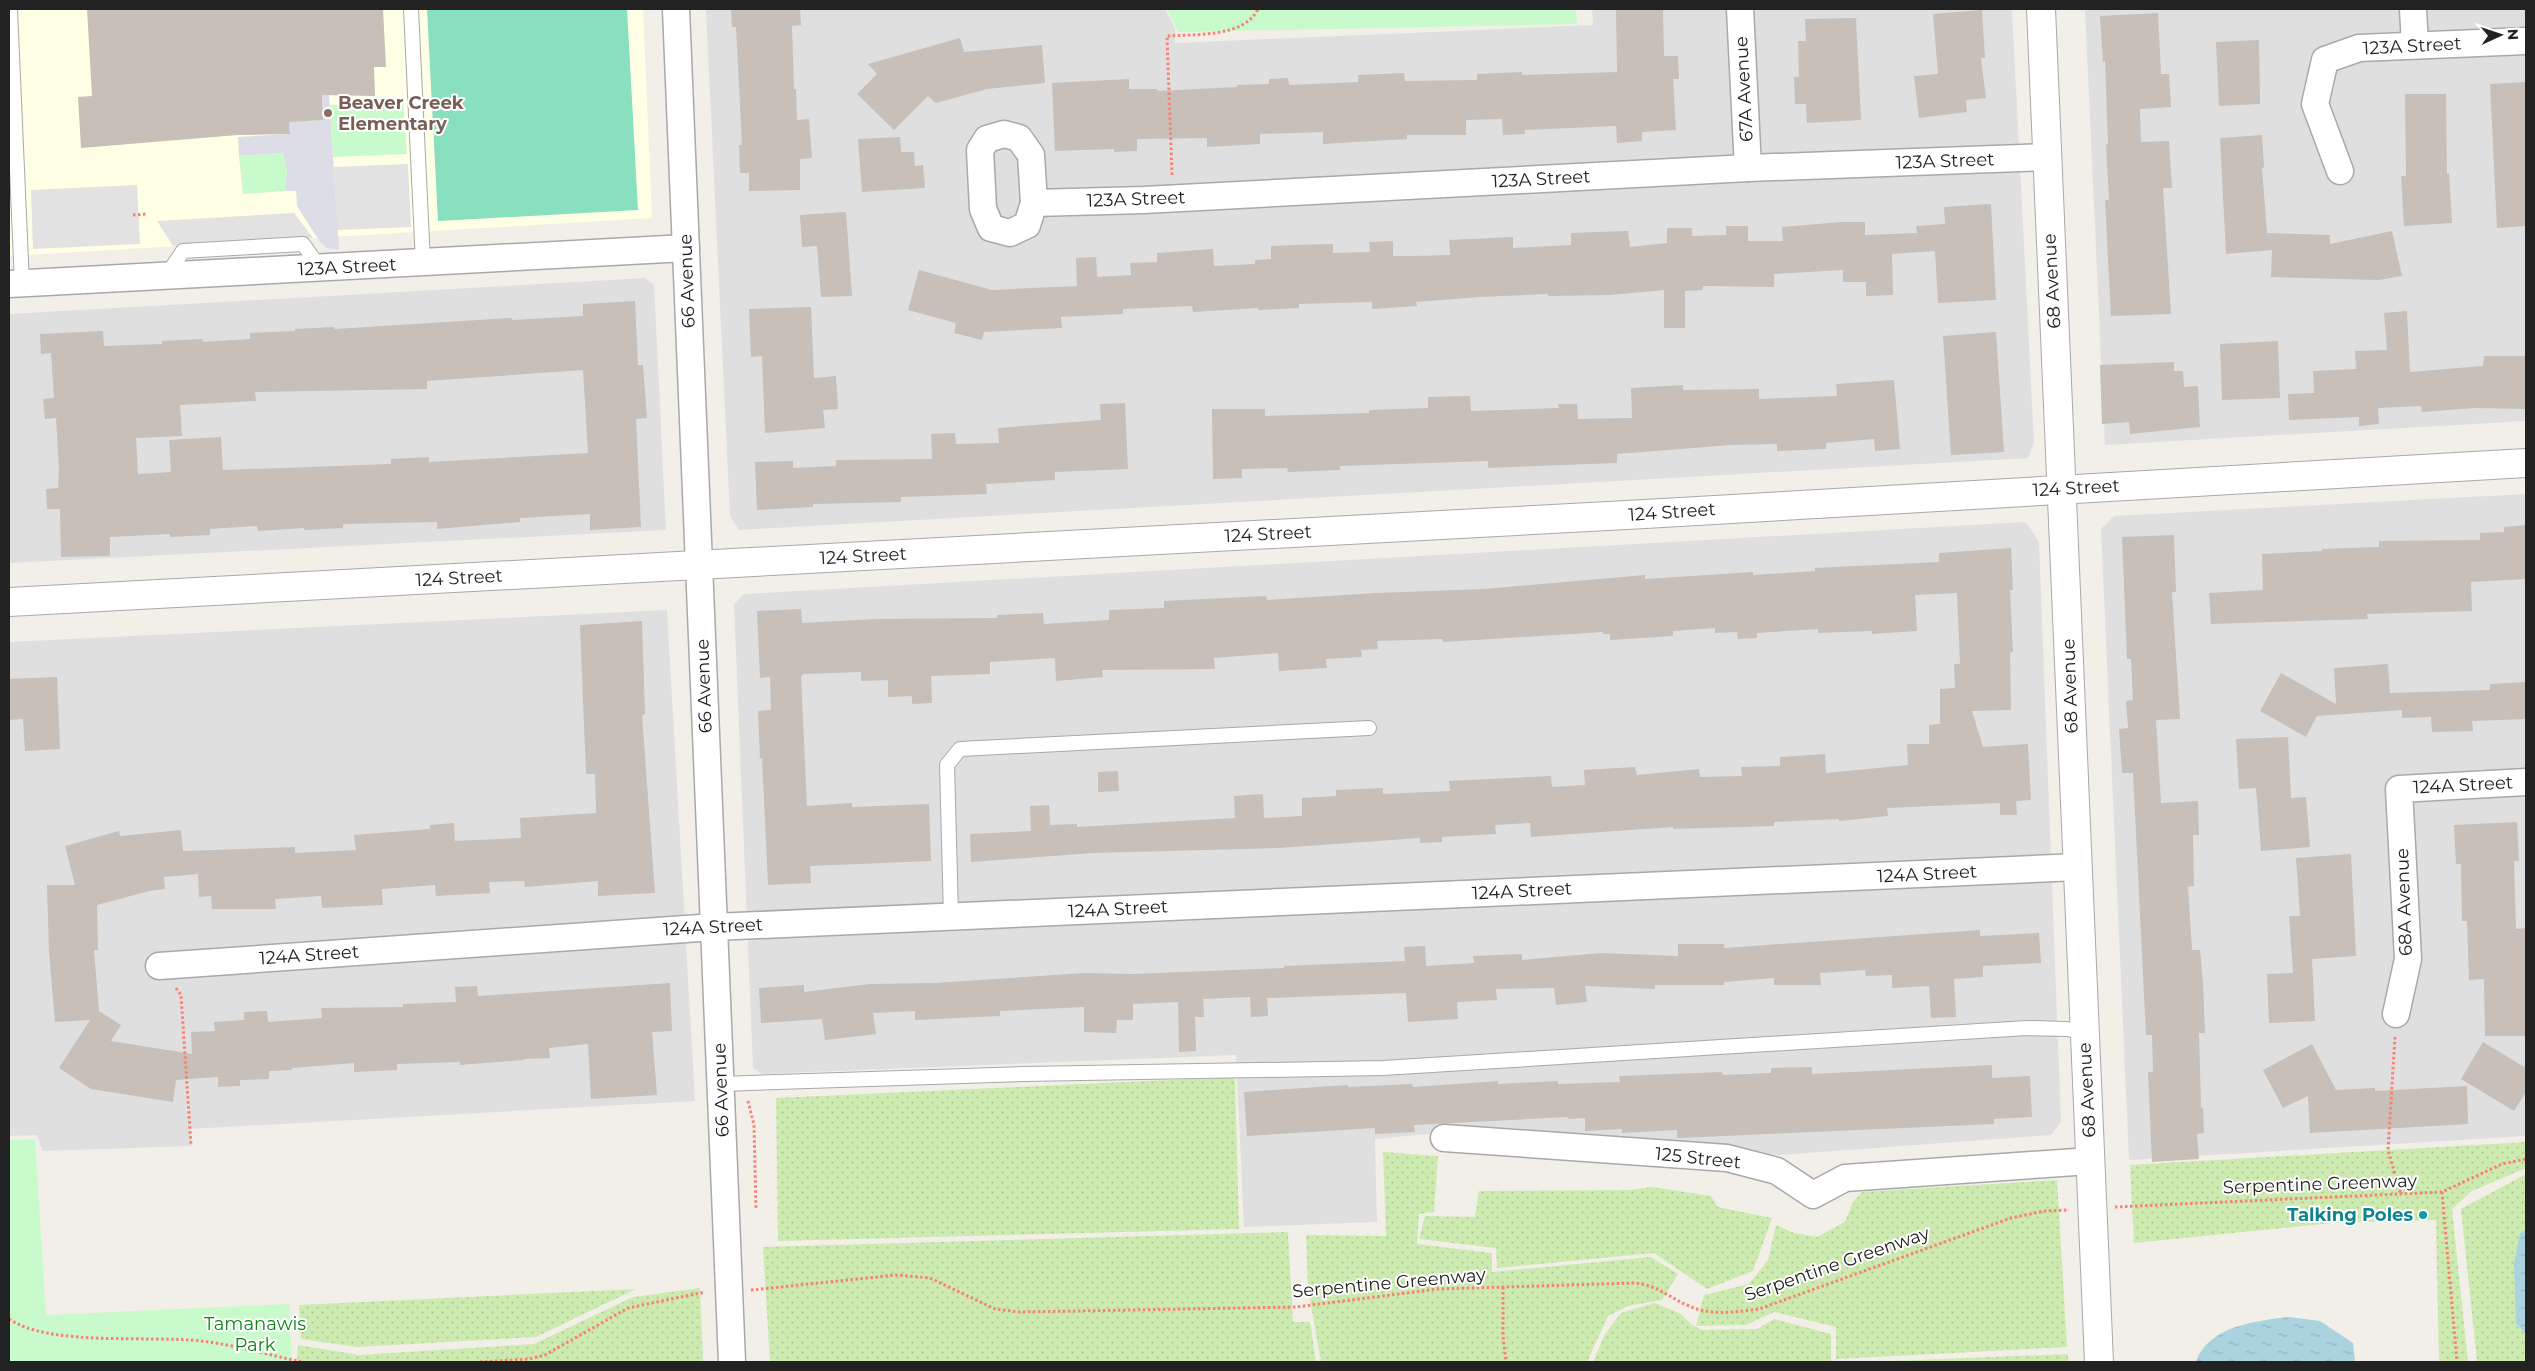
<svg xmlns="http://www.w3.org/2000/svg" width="2535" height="1371" viewBox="0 0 2535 1371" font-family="Montserrat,sans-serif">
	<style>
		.residential { fill: #e0dfdf }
		.education { fill: #ffffe5 }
		.grass { fill: url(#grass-dots) }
		.park { fill: #c8facc }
		.pitch { fill: #88e0be }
		.parking { fill: #e2e2e2 }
		.plaza { fill: #dddde8 }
		.water { fill: url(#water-ripples) }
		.building { fill: #c7bfb8; fill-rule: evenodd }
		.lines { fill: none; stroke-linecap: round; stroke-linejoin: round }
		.service-casing { stroke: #a9a9a9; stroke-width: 16 }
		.minor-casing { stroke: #a9a9a9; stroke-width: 29 }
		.tertiary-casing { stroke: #a9a9a9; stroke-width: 30 }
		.path { stroke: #fa8072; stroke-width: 3; stroke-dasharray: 2.5 2.5; stroke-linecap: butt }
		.service { stroke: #fff; stroke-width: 14 }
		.minor { stroke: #fff; stroke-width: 26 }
		.tertiary { stroke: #fff; stroke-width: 28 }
		.education-dot { fill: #8d6e63; stroke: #fff; stroke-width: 2 }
		.culture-dot { fill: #0f9aa8; stroke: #fff; stroke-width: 2 }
		.labels { text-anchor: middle; stroke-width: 4; stroke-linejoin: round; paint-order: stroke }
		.street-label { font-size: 18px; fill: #222; stroke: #fff }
		.education-label { font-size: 18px; font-weight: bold; fill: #785e54; stroke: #fff; text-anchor: start }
		.culture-label { font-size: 18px; font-weight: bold; fill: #0d838f; stroke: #fff; text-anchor: end }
		.park-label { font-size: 18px; fill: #0c8416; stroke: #fff }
	</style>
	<defs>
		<pattern id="grass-dots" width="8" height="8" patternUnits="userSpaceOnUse" patternTransform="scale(1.25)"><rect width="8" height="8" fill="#cdebb0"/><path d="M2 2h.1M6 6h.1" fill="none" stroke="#b0c997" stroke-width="1.8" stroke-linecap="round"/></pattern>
		<pattern id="water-ripples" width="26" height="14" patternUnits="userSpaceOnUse" patternTransform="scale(1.25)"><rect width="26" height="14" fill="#aad3df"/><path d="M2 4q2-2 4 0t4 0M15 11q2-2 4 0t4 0" fill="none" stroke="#92b5bf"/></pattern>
	</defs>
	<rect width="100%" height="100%" fill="#f2efe9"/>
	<!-- residential -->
	<g class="residential">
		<path d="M706,9h459l10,20v14l418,-18 -1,-16h420l22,434 -6,15 -1289,72 -9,-14z"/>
		<path d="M2085,9h441v412l-421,24z"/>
		<path d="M645,278l9,7 12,245 -657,33v-249z"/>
		<path d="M2526,494v642l-397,24 -28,-631 13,-13z"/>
		<path d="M2026,522l13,20 22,580 -10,13 -271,20 -321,-24 -84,8 2,83 -133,5 -8,-172 -474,19 -9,-6 -19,-464 10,-10z"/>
		<path d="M667,610l28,491 -505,28 2,17 -150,5 -5,-16 -28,1v-494z"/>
	</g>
	<!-- education -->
	<path class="education" d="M9,9h634l9,209 -643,38z"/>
	<!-- grass -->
	<g class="grass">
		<path d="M1235,1077l4,152 -461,12 -2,-143z"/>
		<path d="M2526,1142v26l-54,23 -20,18 16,153h-29l-3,-142 -104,3 -198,20 -4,-78z"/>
		<path d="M1383,1152l55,4 -4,56 -15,2 -2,30 75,9v19l159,-15 27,17 -16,26 -34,6 -20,10 -21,46h-266l-13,-74 -2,-53 80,1z"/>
		<path d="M2526,1174v56l-6,3 -4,91 10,10v28h-49l-16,-153z"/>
		<path d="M2057,1180l10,167 -231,12v-32l-62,-15 -28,13 -50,1 8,-31 45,-11 19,-24 8,-35 18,8 23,4 28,-15 8,-20 9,-10z"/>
		<path d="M1652,1187l59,9 7,11 54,11 -19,53 -46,18 -53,-36 -157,15 -1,-20 -77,-9 6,-23 50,1 4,-26 150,-1z"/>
		<path d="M1288,1232l5,90h17l6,40h-546l-7,-115z"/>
		<path d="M700,1288l3,73 -406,1 1,-17 61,10 175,-11 99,-47z"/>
		<path d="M636,1289l-100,48 -179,10 -56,-8 -2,-34z"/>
		<path d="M1655,1303l26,11 11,11 10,5 55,-1 17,-10 57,15v28h-238l12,-28 16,-21z"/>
		<path d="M2068,1354v8h-202z"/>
	</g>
	<!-- park -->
	<g class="park">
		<path d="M1167,9h409l1,15 -399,8z"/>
		<path d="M403,100l4,54 -74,3 -3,-52z"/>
		<path d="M283,153l4,18 -2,20 -42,3 -4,-38z"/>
		<path d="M35,1139l11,176 243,-11 3,58h-283v-222z"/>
	</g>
	<!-- pitch -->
	<path class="pitch" d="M427,9h200l11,201 -200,11z"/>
	<!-- parking -->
	<g class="parking">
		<path d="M408,164l3,63 -74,3 -3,-63z"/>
		<path d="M137,185l3,59 -107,5 -2,-59z"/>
		<path d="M294,213l19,25 -140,8 -16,-25z"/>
	</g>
	<!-- plaza -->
	<path class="plaza" d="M322,95h7l10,155 -12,-2 -7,-6 -23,-36 -1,-15h-11l2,-20 -4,-18 -44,3 -1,-19 52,-3 -3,-38h11l1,25 24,-1z"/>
	<!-- water -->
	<g class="water">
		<path d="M2526,1230v104l-10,-10 -2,-60 6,-31z"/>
		<path d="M2289,1317l31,4 33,22 2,19h-159c12,-36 61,-41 93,-45z"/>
	</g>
	<!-- building -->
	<g class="building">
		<path d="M87,9h296l3,58h-12l1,29 -53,-1 1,25 -34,2 1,12 -52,1 -157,13 -3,-51 14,-1z"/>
		<path d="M731,9h69l1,16 -9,1 2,63h2l1,31 12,-1 3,39 -12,1v31l-51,1v-18h-9l-1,-28h3l-6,-118h-4z"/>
		<path d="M1616,9h47l1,47h14l1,23h-6l3,51 -34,2v9l-25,2 -1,-17 -91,4v4l-22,1 -1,-16 -36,1v15h-59v4l-84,5v-12l-63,2v10l-53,3v-9l-70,1v12l-23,1v-3l-59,2 -3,-68 77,-4v10h28v2l80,-4v-2l32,-1v-5l19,-1 1,7 69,-3v-7l46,-2 1,8 72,-1v-6l45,-2v3l95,-3z"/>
		<path d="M1982,10l3,48h-4l5,40 -20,2 1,12 -48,6 -5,-42 24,-2 -5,-60z"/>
		<path d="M2158,13l3,61h8l2,33 -31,2 1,33 28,-1 3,47h-9l8,126 -60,2 -6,-116h4l-3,-55 2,-1 -3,-83 -2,1 -3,-46z"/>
		<path d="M1856,18l5,102 -54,3 -1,-19h-11l-1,-27h5l-1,-36h8l-1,-22z"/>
		<path d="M960,38l4,14 78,-7 3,38 -58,6 -51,14 -8,-7 -34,34 -37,-36 20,-20 -9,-10z"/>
		<path d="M2259,40l1,64 -41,2 -3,-64z"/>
		<path d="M2526,82v144l-29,2 -7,-144z"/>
		<path d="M2405,94h41l1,80 2,-1 3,50 -48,3 -3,-50h5z"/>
		<path d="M2262,135l2,32 -2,1 5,65 63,2v9l62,-13 10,45 -23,4 -108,-3 1,-27 -46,4 -6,-116z"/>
		<path d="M900,137l1,15h13l1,14 8,-1 2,23 -63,4 -4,-53z"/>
		<path d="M1991,204l5,96 -58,3 -3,-52 -43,3 1,41 -27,1v-14h-23v-12l-69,4v13l-71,-1v4l-18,1v37h-21v-38l-54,5 -62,1v-2l-68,3 -64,5 1,4 -45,3v-7l-73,2v4l-41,2v-2l-65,4 -1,-6 -69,3v5l-62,3 1,11 -78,4 -2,8 -28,-7 2,-10 -48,-13 11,-40 73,20 85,-4 -1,-28 20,-1 1,20 34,-2 -1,-12 27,-1v-9l56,-4 1,17 41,-2v-4l16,-1v-13l24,-1 38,-1v9l37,-1 -1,-10 24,-1v15h21l36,-1 -1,-15 64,-3v11l58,-3v-12l57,-2 2,16 37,-4v-15h25v8l34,-1v-9h22v15h35l-1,-14 59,-5h24v13l52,-2 -1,-7 29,-2 -1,-17z"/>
		<path d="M846,212l6,84 -31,1 -4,-51 -15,1 -2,-32z"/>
		<path d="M635,301l3,64h5l4,53 -11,1 5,108 -51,3v-16l-70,4v4l-83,7v-7l-94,2v4l-39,2v-2l-46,3 -1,-5 -47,3v6l-40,2v-3l-60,3v19l-49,1 -1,-48h-13l-1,-20 12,-1 1,-17 -3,-53 -11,1 -2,-20 11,-1 -3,-45 -10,1 -1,-20 63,-3 1,15 58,-2v-3l40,-2 1,3 47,-3v-6l45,-2v-2l39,-2 1,2 177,-11v2l71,-4v-12zM583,370l5,83 -159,9v-5l-38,2v5l-168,6 -2,-33 -52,3 2,32 -33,2 -2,-36 46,-2 -2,-31 76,-4 -1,-9 172,-3v-8z"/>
		<path d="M811,307l3,71 22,-2 2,33 -15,1 2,18 -60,5 -3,-77 -11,1 -2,-48z"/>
		<path d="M2407,311l3,61 73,-6 1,-10h42v53l-52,-1 -52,4 -1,-6 -43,2 1,16 -20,2v-9l-70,3 -1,-26 26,-1 -1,-22 43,-2 -1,-18 32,-1 -3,-37z"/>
		<path d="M1996,332l8,120 -53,3 -8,-119z"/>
		<path d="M2278,341l2,57 -58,2 -2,-56z"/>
		<path d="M2174,362v9h9l1,16 14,-1 2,41 -70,7 -1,-12 -27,2 -2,-59z"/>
		<path d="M1894,380l6,69 -25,2 -1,-12 -48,4v6l-49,2v-7l-46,1 -114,9v9l-129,5v-7l-148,5v4l-52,2 -1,-4 -45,1v9l-29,1 -1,-70h53v7l104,-3v-3l59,-2v-11l42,-1 1,15 88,-3 -1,-4h19l1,15 54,-1 -1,-30 52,-3v5l76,-1v10l78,-3 -1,-12z"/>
		<path d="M1125,403l3,66 -73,3v8l-69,4 1,10 -86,3v5l-88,2v3l-56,3 -2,-48 38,-1v7l43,-2v-6l96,-1 -1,-25 24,-1 1,11 43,-1 -1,-15 103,-8 -1,-16z"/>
		<path d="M2526,525v54l-55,3 1,29 -105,3 1,5 -157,5 -2,-31 54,-3 -1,-36 60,-3v-2l57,-2v-6l101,-1v-7l24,-1v-5z"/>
		<path d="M2174,535l2,57h-4l8,127 -24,1 5,83 37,-2 1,34h-6l1,51 -6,1 4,63h8l3,33 2,50h-6l2,75 2,-1 1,26 -7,1 2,25 -47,3 -4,-90h5l-1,-37h-6l-13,-262h-11l-3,-44 9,-1 -2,-27 7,-1 -2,-41h-4l-5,-122z"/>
		<path d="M2011,548l2,42h-3l3,62h-3l1,58 -39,1 11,36 45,-3 3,56 -15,1 1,14h-17v-12l-113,5 1,8 -49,5v-2l-65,3v4l-101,3v-2l-142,10 -1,-14 -35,2 1,9 -54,3v5l-22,1v-5l-142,10 -185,5 -122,9 -1,-28 61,-3 -1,-25 19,-1 1,20 27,-1v3l158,-9 -1,-22 29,-2 1,24 38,-2v-18l34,-2v-6l47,-2v6l67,-3 -1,-10 102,-5 1,11 33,-2 -1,-15 51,-3 2,8 62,-6 1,8 42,-1 -1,-9 39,-1v-9l45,-3 1,19 82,-8 -1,-21h22v-19l11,-1v-35l15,-1 -1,-24h6l-3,-71 -42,2 2,36 -45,3v-3l-54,2v-4l-61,4v5l-19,1 -1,-7 -22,1v-5l-42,3v5l-63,4v-6h-7v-2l-160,10 -1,-3 -65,2 1,8 -17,1 1,7 -36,2 1,9 -48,3 -1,-18 -64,5 1,11 -113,1 1,7 -47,4 -1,-23 -65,4v12l-59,2 1,27 -20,1v-8l-24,1v-17l-27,1v-9l-57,2 -3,2 6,130 45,-3v4l77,-3 2,57 -121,5 1,17 -43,2 -6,-127 -2,1 -2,-48 13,-1 -1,-33 -10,1 -3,-67 44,-2 1,14 74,-4 121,-1v-3l46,-2 1,11 65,-4v-10l55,-2v-7l102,-5 1,4 109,-7 108,-4 161,-14v4l108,-7v3l62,-4v-3l124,-6v-9z"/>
		<path d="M642,621l3,93 -3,1 13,178 -57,3v-15l-73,6 -1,-6 -35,1 1,11 -54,3 -1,-11 -53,4 1,16 -61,3 -1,-12 -46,3 1,10h-64l-1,-13 -12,1 -1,-23 -34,3 1,12 -16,2 -52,14 1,45h-4l5,61 22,14 -10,16 81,13 -1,-22 24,-1 -1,-9 30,-2v-8l23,-1 1,11 54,-4 -1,-10 82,-1v-3l53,-2 -1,-15 22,-1 1,10 192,-13 2,48 -20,1 5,63 -66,4 -3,-55 -39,4 1,10 -26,1v1l-64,5v-3l-63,2v6l-43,2v-9l-62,5v2l-23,1v8l-29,1v6l-22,1v-10l-42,3 -3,22 -82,-13 -32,-21 31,-48 -35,2 -6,-70 -2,-67h28l-10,-39 54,-15 1,5 61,-6 2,21 112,-4v6l61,-3 -2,-15 76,-6v-4l24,-2 1,18 66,-3 -1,-20 76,-5 -1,-39h-9l-6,-149z"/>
		<path d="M2388,664l2,29 100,-3v-6l36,-2v37l-54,2 1,10 -41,1 -1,-15 -29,1v-8l-85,6 -11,21 -46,-26 21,-38 55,31 -2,-36z"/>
		<path d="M57,677l3,72 -35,2 -2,-32 -14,1v-41z"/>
		<path d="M2288,737l3,61 15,-1 4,50 -49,4 -5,-63 -17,1 -3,-50z"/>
		<path d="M1118,771l1,20 -21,1v-20z"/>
		<path d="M2517,822l2,39h-5l2,68 10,-1v108h-41l-1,-57 -15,1 -2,-59h-5l-1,-57h-5l-2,-39z"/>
		<path d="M2351,854l5,102 -44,3 3,62 -46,2 -2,-49 26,-1 -4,-57h11l-4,-58z"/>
		<path d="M1980,930v6l59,-3 2,30 -58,3v11l-29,2 2,38 -25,1 -2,-32 -37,2v-13l-26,1 -1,-6 -45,3 1,12h-47v-7l-50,4v3h-69v4l-70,-3 2,16 -31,3 -2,-17 -58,1 1,11 -40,2 1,17 -50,3 -2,-29 -139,5 1,18 -17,1 -1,-20 -47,2 1,18h-9l1,34 -17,1 -1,-50 -45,2v16h-16l-1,13 -32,-1v-25l-84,4v5l-85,4v-9l-42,2 3,21 -51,6 -3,-21 -61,4 -2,-35 45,-3v7l66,-8 65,-1 150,-10 47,1 152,-6v-2l121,-5 -1,-14 21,-1 1,20 48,-3 -1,-7 49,-2v6l79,-7 77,3v-12h46v4z"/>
		<path d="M2483,1042l43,26v24l-12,19 -53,-32z"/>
		<path d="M2312,1044l24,46 39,-2v3l92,-5 1,38 -158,9 -2,-37 -25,12 -20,-38z"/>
		<path d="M1992,1065v13l38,-2 2,41 -38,2v5l-317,14v-8l-55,3v-4l-37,2v-13l-17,1v-2l-154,8 1,7 -40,2v-6l-128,8 -3,-44 104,-7v2l64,-3 1,3 85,-6v3l60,-3v3l62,-2 -1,-6 103,-4 1,3 48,-2v-5l41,-1v7z"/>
	</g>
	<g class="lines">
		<defs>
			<g id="service">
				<path d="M10,9l12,275"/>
				<path d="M411,9l12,253"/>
				<path d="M166,276l17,-25 120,-7 17,24"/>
				<path d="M951,916l-4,-151 13,-16 409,-21"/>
				<path d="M720,1084l304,-10 359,-6 644,-40 40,1 18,4"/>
			</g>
			<g id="minor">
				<path d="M676,9l56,1353"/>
				<path d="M1740,9l8,159"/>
				<path d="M2413,9l2,36"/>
				<path d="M1004,134l15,4 12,17 3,48 -7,22 -17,8 -19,-5 -8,-19 -3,-59 7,-11z"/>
				<path d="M2340,171l-25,-67 10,-44 34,-12 167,-7"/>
				<path d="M1034,203l110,-3 604,-32 299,-11"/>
				<path d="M9,284l677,-36"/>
				<path d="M159,966l555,-39 1364,-60"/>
				<path d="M2396,1014l12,-55 -9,-170 127,-7"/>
				<path d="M1444,1138l283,20 50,13 36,24 32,-17 245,-17"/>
			</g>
			<g id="tertiary">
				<path d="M2041,9l58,1353"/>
				<path d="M9,602l1636,-88 881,-51"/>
			</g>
		</defs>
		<!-- service casing -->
		<use href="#service" class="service-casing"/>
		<!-- minor casing -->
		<use href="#minor" class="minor-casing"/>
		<!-- tertiary casing -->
		<use href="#tertiary" class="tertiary-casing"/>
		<!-- path -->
		<g class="path">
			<path d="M1172,175l-5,-139c27,-2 77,2 91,-27"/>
			<path d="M133,215l14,-1"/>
			<path d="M176,988l5,7 10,150"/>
			<path d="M2395,1037l-7,113 13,45"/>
			<path d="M748,1101l6,24 2,85"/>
			<path d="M2442,1192l15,170"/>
			<path d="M2115,1207l327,-15 60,-28 24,-5"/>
			<path d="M1503,1287v49l3,26"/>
			<path d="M751,1290l145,-15 34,3 65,31 25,3 276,-5 142,-18 197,-6c22,2 35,15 54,23 22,10 47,6 70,3l252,-91 34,-7 24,-1"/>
			<path d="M9,1319c41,28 141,16 192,22 34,4 68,14 101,21"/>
			<path d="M480,1362l49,-3 16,-4 83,-47 77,-16"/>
		</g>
		<!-- service -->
		<use href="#service" class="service"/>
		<!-- minor -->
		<use href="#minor" class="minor"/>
		<!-- tertiary -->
		<use href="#tertiary" class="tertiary"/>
	</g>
	<!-- markers -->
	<circle class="education-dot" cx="328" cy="113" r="5"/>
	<circle class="culture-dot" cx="2423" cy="1215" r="5"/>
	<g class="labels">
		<!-- street labels -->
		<g class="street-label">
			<text transform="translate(2412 46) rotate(-3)" y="6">123A Street</text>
			<text transform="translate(1744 89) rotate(-93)" y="6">67A Avenue</text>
			<text transform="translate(1945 161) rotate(-2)" y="6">123A Street</text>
			<text transform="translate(1541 179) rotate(-3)" y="6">123A Street</text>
			<text transform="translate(1136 199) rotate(-2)" y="6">123A Street</text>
			<text transform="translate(347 267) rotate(-3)" y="6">123A Street</text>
			<text transform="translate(687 281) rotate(-92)" y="6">66 Avenue</text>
			<text transform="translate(2052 281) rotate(-93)" y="6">68 Avenue</text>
			<text transform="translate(2076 488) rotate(-3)" y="6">124 Street</text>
			<text transform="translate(1672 512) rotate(-4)" y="6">124 Street</text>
			<text transform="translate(1268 534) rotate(-3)" y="6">124 Street</text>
			<text transform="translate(863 556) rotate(-3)" y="6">124 Street</text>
			<text transform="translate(459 578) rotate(-3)" y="6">124 Street</text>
			<text transform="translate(704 686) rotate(-92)" y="6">66 Avenue</text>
			<text transform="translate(2070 686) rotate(-92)" y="6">68 Avenue</text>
			<text transform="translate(2463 785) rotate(-3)" y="6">124A Street</text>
			<text transform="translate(1927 874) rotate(-3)" y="6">124A Street</text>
			<text transform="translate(1522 891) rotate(-3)" y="6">124A Street</text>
			<text transform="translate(2404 902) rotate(-92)" y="6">68A Avenue</text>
			<text transform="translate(1118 909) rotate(-3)" y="6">124A Street</text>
			<text transform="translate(713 927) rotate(-3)" y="6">124A Street</text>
			<text transform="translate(309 955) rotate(-4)" y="6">124A Street</text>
			<text transform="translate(721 1090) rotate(-92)" y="6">66 Avenue</text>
			<text transform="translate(2087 1090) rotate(-93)" y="6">68 Avenue</text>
			<text transform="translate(1698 1158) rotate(6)" y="6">125 Street</text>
			<text transform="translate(2320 1184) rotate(-2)" y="6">Serpentine Greenway</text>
			<text transform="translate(1837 1264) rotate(-19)" y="6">Serpentine Greenway</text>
			<text transform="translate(1389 1283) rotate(-5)" y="6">Serpentine Greenway</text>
		</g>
		<!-- education labels -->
		<g class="education-label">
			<text x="338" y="109">Beaver Creek<tspan x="338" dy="21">Elementary</tspan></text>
		</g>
		<!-- culture labels -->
		<g class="culture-label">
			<text x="2413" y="1221">Talking Poles</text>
		</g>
		<!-- park labels -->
		<g class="park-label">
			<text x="255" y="1330">Tamanawis<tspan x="255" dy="21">Park</tspan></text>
		</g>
	</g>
	<!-- border -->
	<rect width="2535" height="1371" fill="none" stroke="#222222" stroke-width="20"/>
	<!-- north arrow -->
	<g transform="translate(2500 35) rotate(87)" stroke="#ffffff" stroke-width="4" paint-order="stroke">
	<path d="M0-4L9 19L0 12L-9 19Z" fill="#222222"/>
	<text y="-8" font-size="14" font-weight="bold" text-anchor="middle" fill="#222222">N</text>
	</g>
</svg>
